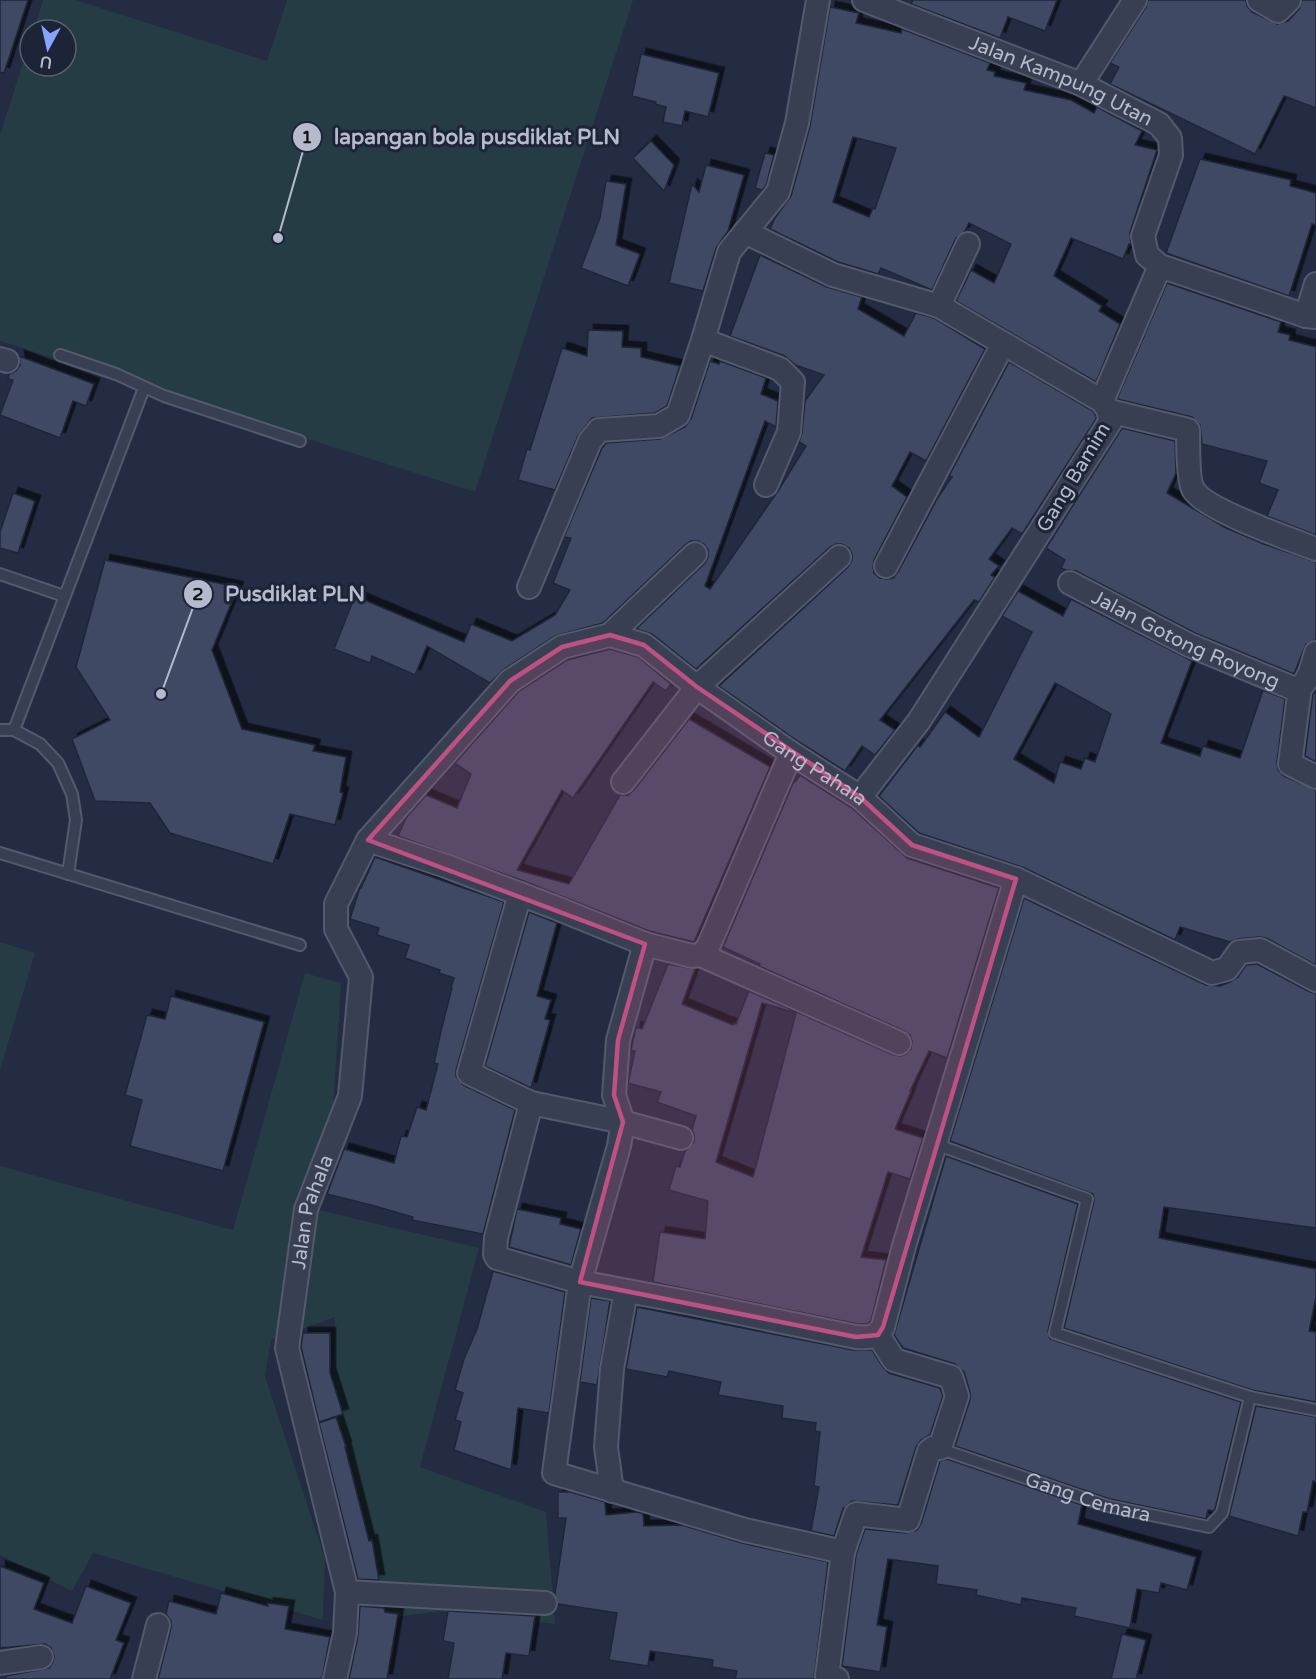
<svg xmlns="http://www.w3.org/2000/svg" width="1316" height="1679" viewBox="0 0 1316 1679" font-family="'Varela Round',sans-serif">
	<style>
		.green { fill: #253c44 }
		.building { fill: #404964; stroke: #1f263a; stroke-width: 1.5; fill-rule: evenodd; filter: url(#shadow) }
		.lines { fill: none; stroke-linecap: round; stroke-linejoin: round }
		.service-casing { stroke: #535a6d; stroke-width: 14 }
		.minor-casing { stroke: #535a6d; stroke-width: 26 }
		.service { stroke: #383f53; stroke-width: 10 }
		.minor { stroke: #383f53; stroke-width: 22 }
		.marked { fill: #bd5183; fill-opacity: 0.2; stroke: #bd5183; stroke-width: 4.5; stroke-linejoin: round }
		.labels { text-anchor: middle; stroke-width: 6; stroke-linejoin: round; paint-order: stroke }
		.street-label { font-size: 20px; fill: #b5bbcd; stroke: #1d2438 }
		.leader { fill: none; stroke: #b5bbcd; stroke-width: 2 }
		.callout-dot { fill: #b5bbcd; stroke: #1d2438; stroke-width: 2 }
		.mark-label { font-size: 18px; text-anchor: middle; font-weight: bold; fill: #111 }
		.callout-label { font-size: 21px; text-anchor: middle; font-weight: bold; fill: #b5bbcd; stroke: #1d2438; stroke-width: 6; stroke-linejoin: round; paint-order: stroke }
	</style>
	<defs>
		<filter id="shadow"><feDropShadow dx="5.5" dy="-5.5" stdDeviation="0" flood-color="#0009"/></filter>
	</defs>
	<rect width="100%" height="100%" fill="#232c43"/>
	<!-- green -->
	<g class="green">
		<path d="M43,0h32l192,61 20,-61h346l-158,492 -475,-151v-206l30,-94v25h36v-36h-32z"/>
		<path d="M0,942l35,11 -35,117z"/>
		<path d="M305,973l36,10 -8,126 -40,95 186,44 -59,219 126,45 9,112 -114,-13 -45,6 -34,-16 -10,-65 -22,-82 5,-137 -64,23 -6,36 60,183 -2,61 -230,-67 -21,38 -72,-36v-389l233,64z"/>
	</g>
	<!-- building -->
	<g class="building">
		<path d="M0,0h28l-24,73 -4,-1z"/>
		<path d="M913,0h144l-12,31 -37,-14 -8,21 -89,-34z"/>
		<path d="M1148,0h98l1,6 5,6 25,12 11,-3 11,-12 3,-9h14v108l-32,-12 -29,58 -145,-70 9,-17 -9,-4 36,-56z"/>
		<path d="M830,7l29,6 -3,10 45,10 1,-4 88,34 -3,7 8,2 -1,4 32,7 -2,7 47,10 23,13 3,-6 45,24 -7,14 22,5 -27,82 1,13 -2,-1 -6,15 -52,-21 -17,38 48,30 -3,5 21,13 -24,58 -140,-81 15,-31 23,13 17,-39 -42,-21 -4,8 -9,7 -24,52 -51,-22 -3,6 -40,-12 -68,-33 5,-11 16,-22 19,-70zM853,137l43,11 -21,61 -2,-1 -4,9 -36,-15z"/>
		<path d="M641,54l78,19 -11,44 -23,-6 -3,15 -19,-4 3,-15 -11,-3 1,-2 -24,-6z"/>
		<path d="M651,141l23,24 -10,26 -31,-33z"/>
		<path d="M765,153l9,2 -8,31 -4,4 -7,-2z"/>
		<path d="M1200,159l91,21 -1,6 26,7v32l-4,-1 -23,72 -123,-43z"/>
		<path d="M706,165l38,10 -16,56 -12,17 -13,43 -34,-8 23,-99 7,8z"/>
		<path d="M606,181l20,3 -10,61 24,9 -12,32 -47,-18 19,-50z"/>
		<path d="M760,255l67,32 35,10 -4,12 46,27 12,-23 18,5 51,31 -59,112 -16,-9 -18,34 15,11 -33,63 -1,7 1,6 6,5 7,1 6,-1 5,-6 39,-73 15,-22 -3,-1 60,-114 84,49 3,5v3l-74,115 -10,-6 -23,31 10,7 -8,9 4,2 -16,25 -5,-2 -94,120 15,10 -20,25 -13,-9 -17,25 -46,-29 -80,-56 129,-119 4,-7v-6l-3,-6 -7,-4h-6l-6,3 -134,122 -44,-35 -16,-5 69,-66 3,-6v-7l-4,-6 -6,-3h-7l-5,3 -83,79 -48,13 -52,34 -13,13 -63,-37 -12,29 -43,-19 -2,7 -36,-14 21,-53 109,46 7,-18 41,17 43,-26 15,-25 -17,-7 18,-45 -7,-1 38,-89 4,-5 54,-4 25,-12 6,-8 19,-58 9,3 1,-3 46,17 -5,16 17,7 -2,26 -11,-6 -60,165 5,3 68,-98 28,-45 -7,-4 3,-9 3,-32 19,-26 -29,-10 -10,-9 -55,-20z"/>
		<path d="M1167,283l114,39 -3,10 12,3 -1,5 27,7v188l-49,-19 11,-26 -19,-7 8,-22 -65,-17 -2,-19 -8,-8 -75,-18z"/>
		<path d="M588,330l35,1 -1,16 19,1v9l39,9 -13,40 -12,7 -63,5 -14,18 -23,54 -37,-10 9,-31 3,1 32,-102 25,8z"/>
		<path d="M19,356l75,28 -8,22 -13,-5 -13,37 -60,-23 13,-35 -5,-1 1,-5 7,-3 4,-6z"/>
		<path d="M1122,428l53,13 1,32 -9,20 57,34 40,17 52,18v78l-10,4 -12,30 -99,-41 -119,-62 -10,-1 -5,-2 4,-8 -19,-12z"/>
		<path d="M13,493l22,8 -17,52 -18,-5v-16z"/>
		<path d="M105,560l133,27 -26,63 30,79 73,16 -2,6 33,6 -6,35 3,1 -8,32 -45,-11 -17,50 -103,-31 -20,-30 -55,-2 -23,-62 38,-19 -34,-53z"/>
		<path d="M1018,591l45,25 8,-17 121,62 -31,82 39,13 3,-10 37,12 23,-68 22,9 -8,63 1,8 6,6 32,14v175l-50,-27 -7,-1 -21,2 -8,3 -50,-15 -5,13 -153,-73 -103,-34 -40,-37 39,-51 2,2 25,-35 34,25 53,-105 -30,-16zM1055,683l56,31 -16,48 -10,-4 -4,11 -21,-7 -6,21 -40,-24z"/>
		<path d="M610,649l28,8 33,27 -5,7 -13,-9 -80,116 -11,-8 -45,80 52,14 51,-89h8l6,-5 55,-71 81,48 -76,175 -45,-11 -125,-50 -126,-45 8,-18 20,-23 31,13 14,-34 -16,-11 64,-72 48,-31z"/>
		<path d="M1316,690v72l-11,-6 8,-62z"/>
		<path d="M800,775l52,33 55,50 92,30 -52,170 -18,-7 -19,40h1l-16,38 28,9 -13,41 -22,-7 -27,85 25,3 -15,61 -4,3h-9l-205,-42 7,-50 45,7 3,-38 -39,-11 7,-24 4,1 5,-16 9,-9v-7l-2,-5 4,-14 -39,-14 4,-10 -33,-9 7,-32 -4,-1 5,-23 6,2 26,-65 27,5 -13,35 51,21 1,-2 2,1 13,-33 145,64 7,1 5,-2 5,-5 1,-8 -2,-6 -6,-4 -145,-65 1,-2 -37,-17 71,-166 1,1zM762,1003l34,10 -43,164 -37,-15z"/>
		<path d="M375,857l129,45 -48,168v6l7,9 52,25 -32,124 -71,-14 1,-3 -42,-12 -44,-11 17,-45 50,14 7,-27 6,1 10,-30 9,3 12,-46 -4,-1 7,-32 11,-43 -1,-1 3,-9 -15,-5 1,-3 -35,-12 4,-13 -32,-10 2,-7 -29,-9 10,-32 1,1z"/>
		<path d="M1024,898l182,87 14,1 10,-4 8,-5 8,-12 11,-1 53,28 6,1v235l-152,-21 -5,31 157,31v28l-7,34 7,1v70l-64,-12 -188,-62 30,-127 -1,-7 -143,-53z"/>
		<path d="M529,912l28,11 -20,73 14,4 -6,19 5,1 -19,68 -46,-22z"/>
		<path d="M171,996l93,26 -41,149 -93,-25 12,-46 -17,-5 22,-80 18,4z"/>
		<path d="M946,1156l132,48 -30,127 2,8 191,63 -26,107 -2,2 -5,-1 -2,9 -96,-20 -155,-53 15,-46v-8l-6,-20 -9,-8 -52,-16 -9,-13z"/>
		<path d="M517,1209l44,9 -1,6 21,5 -10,36 -62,-18z"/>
		<path d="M493,1271l72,21 -16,121 -31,-5 -7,62 -57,-20 7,-28 -6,-2 8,-27 -8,-3 9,-31 13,-30z"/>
		<path d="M591,1298l19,3 -13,84 -17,-3z"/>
		<path d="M637,1307l216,43h19l11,17 6,6 51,15 3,8 -13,39 -9,5 -5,7 -18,58 -46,-4 -9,8 -9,27 -23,-5 8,-44 -5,-1 6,-54 -5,-1 1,-8 -34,-5 1,-12 -65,-11 3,-13 -52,-11 -2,6 -41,-8z"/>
		<path d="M303,1333h27v40l13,41 -24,8 -18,-75z"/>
		<path d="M1256,1406l60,11v65l-3,-1 -6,31h-4l-5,24 -69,-20z"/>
		<path d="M336,1417l10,30h-1l24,94 3,-1 7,40 -21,-1 -39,-156z"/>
		<path d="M947,1459l135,46 -4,19 118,33 -9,33 -26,-7 -2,10 -22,-4 -7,39 -56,-12 2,-8 -54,-10 -1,7 -45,-10 1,-5 -41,-6 2,-18 -50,-7 -11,66 10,2 -7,45 -38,-6 14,-111 9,-26 41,4 11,-3 4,-6 19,-63z"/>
		<path d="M558,1492h12l35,10 1,13 31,-3 6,2 1,12 38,-1 60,18 86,19 -14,117h-79l2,-8 -25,-4 1,-7 -63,-9 -2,15 -39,-6 8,-47 -59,-9 -3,-10 11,-76h-8z"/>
		<path d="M0,1566l44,17 -10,26 38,14 14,-37 45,17 -15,37 8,3 -14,36h-105l1,-3 43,-8 4,-6 1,-6 -3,-8 -6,-4 -45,4z"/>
		<path d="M221,1593l47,13v-3l21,3 -4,23 45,8 -8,42h-164l13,-51v-7l-5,-7 3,-13 47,13z"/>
		<path d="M360,1606l24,2 1,4 13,2 -11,65h-38l9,-43z"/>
		<path d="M448,1611l87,5 -6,40 -23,-3 -4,26h-54l6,-36 -11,-2z"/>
		<path d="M1122,1634l24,6 -10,39h-25z"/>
	</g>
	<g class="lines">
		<defs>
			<g id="service">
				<path d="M60,355l56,19 48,22 136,45"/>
				<path d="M0,574l64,22"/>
				<path d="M0,730h14l26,14 18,19 14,31 4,26 -8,54"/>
				<path d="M14,730l130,-342"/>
				<path d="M0,853l300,92"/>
				<path d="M935,1144l152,55 -32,134 195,64"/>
				<path id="s1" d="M938,1448l170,58 101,21 13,-14 28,-116 66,13"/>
			</g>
			<g id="minor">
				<path id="s2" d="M864,0l217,84 78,40 11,14 1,17 -28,81 4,19 13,11 146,50 10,1"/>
				<path d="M1259,0l19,11 11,-11"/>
				<path d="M1081,84l54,-84"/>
				<path d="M745,232l88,43 106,31 163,95 7,10 1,11 -191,299 -59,76"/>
				<path d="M939,306l29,-62"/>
				<path d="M1306,316l10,-32"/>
				<path d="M703,340l77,29 13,13 -4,50 -23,53"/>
				<path d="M0,359l7,2"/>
				<path d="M1102,401l58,-135"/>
				<path d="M1109,411l79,19c0,11 0,51 5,59 10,20 99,51 123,60"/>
				<path d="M886,566l117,-222"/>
				<path id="s3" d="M1070,583l119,62 106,44c14,-3 17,-24 21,-36"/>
				<path d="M529,587l61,-146 9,-11 60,-4 19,-11 25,-75 26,-88 49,-60 19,-69 21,-123"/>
				<path d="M610,635l85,-81"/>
				<path d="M1300,688l-10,76 26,13"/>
				<path d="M623,782l74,-95 142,-130"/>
				<path d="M368,840l78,26 108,41 91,37 47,12 9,-1 7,-8 83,-194"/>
				<path d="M520,894l-51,179 62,30 92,19 58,16"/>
				<path d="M645,944l-27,96 -4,55 9,27 -4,24 -39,136 -26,191 191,57 98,22"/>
				<path d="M701,955l198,88"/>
				<path d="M531,1103l-35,135 -1,16 2,4 83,24 111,21 165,34c13,1 20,1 27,-10l21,-81 112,-367"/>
				<path d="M878,1335l16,25 57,17 6,19 -17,52"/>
				<path d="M612,1491l-6,-44 6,-78 14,-78"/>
				<path d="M347,1592l198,11"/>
				<path d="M0,1663l41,-6"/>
				<path d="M144,1679l14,-54"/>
				<path id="s4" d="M335,1679l10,-46 2,-41 -60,-244 19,-139 44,-113 11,-119 -25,-48v-25l32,-64 142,-159 52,-34 48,-12 34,10 53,42 94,66 69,44 52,48 104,34 196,94 15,-4 12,-17 21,-2 56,30"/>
				<path d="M837,1679l-10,-3 16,-124 13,-38 52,6 21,-69 4,-3"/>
			</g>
		</defs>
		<!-- service casing -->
		<use href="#service" class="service-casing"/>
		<!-- minor casing -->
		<use href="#minor" class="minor-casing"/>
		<!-- service -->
		<use href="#service" class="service"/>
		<!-- minor -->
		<use href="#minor" class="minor"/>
	</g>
	<!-- marked area -->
	<path class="marked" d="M610,635l34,10 53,42 163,110 52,48 104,34 -133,448 -5,8 -22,2 -276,-55 43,-160 -9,-27 4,-55 27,-96 -277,-104 142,-159 52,-34z"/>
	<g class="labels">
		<!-- street labels -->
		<g class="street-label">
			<text dy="7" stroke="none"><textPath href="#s2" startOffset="213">Jalan Kampung Utan</textPath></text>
			<text transform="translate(1073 477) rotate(-59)" y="7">Gang Bamim</text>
			<text dy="7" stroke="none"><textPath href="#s3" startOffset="129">Jalan Gotong Royong</textPath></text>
			<text dy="7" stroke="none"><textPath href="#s4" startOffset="1442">Gang Pahala</textPath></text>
			<text dy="7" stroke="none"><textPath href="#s4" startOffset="478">Jalan Pahala</textPath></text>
			<text dy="7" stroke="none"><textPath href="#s1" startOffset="158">Gang Cemara</textPath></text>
		</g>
	</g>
	<!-- callouts -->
	<path class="leader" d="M278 238L307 137M161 694L198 594"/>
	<g class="callout-dot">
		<circle cx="278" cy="238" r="6"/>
		<circle cx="161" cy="694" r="6"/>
		<circle cx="307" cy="137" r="15"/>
		<circle cx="198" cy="594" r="15"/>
	</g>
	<g class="mark-label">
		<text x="307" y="143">1</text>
		<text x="198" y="600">2</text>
	</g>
	<g class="callout-label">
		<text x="477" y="144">lapangan bola pusdiklat PLN</text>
		<text x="295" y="601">Pusdiklat PLN</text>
	</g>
	<!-- north arrow -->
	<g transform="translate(48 48) rotate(188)"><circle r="28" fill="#1d2438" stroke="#5a6074" stroke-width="1.5"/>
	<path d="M0-4.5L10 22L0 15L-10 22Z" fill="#87a5ff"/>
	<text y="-9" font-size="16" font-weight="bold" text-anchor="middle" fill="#b5bbcd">U</text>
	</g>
</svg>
